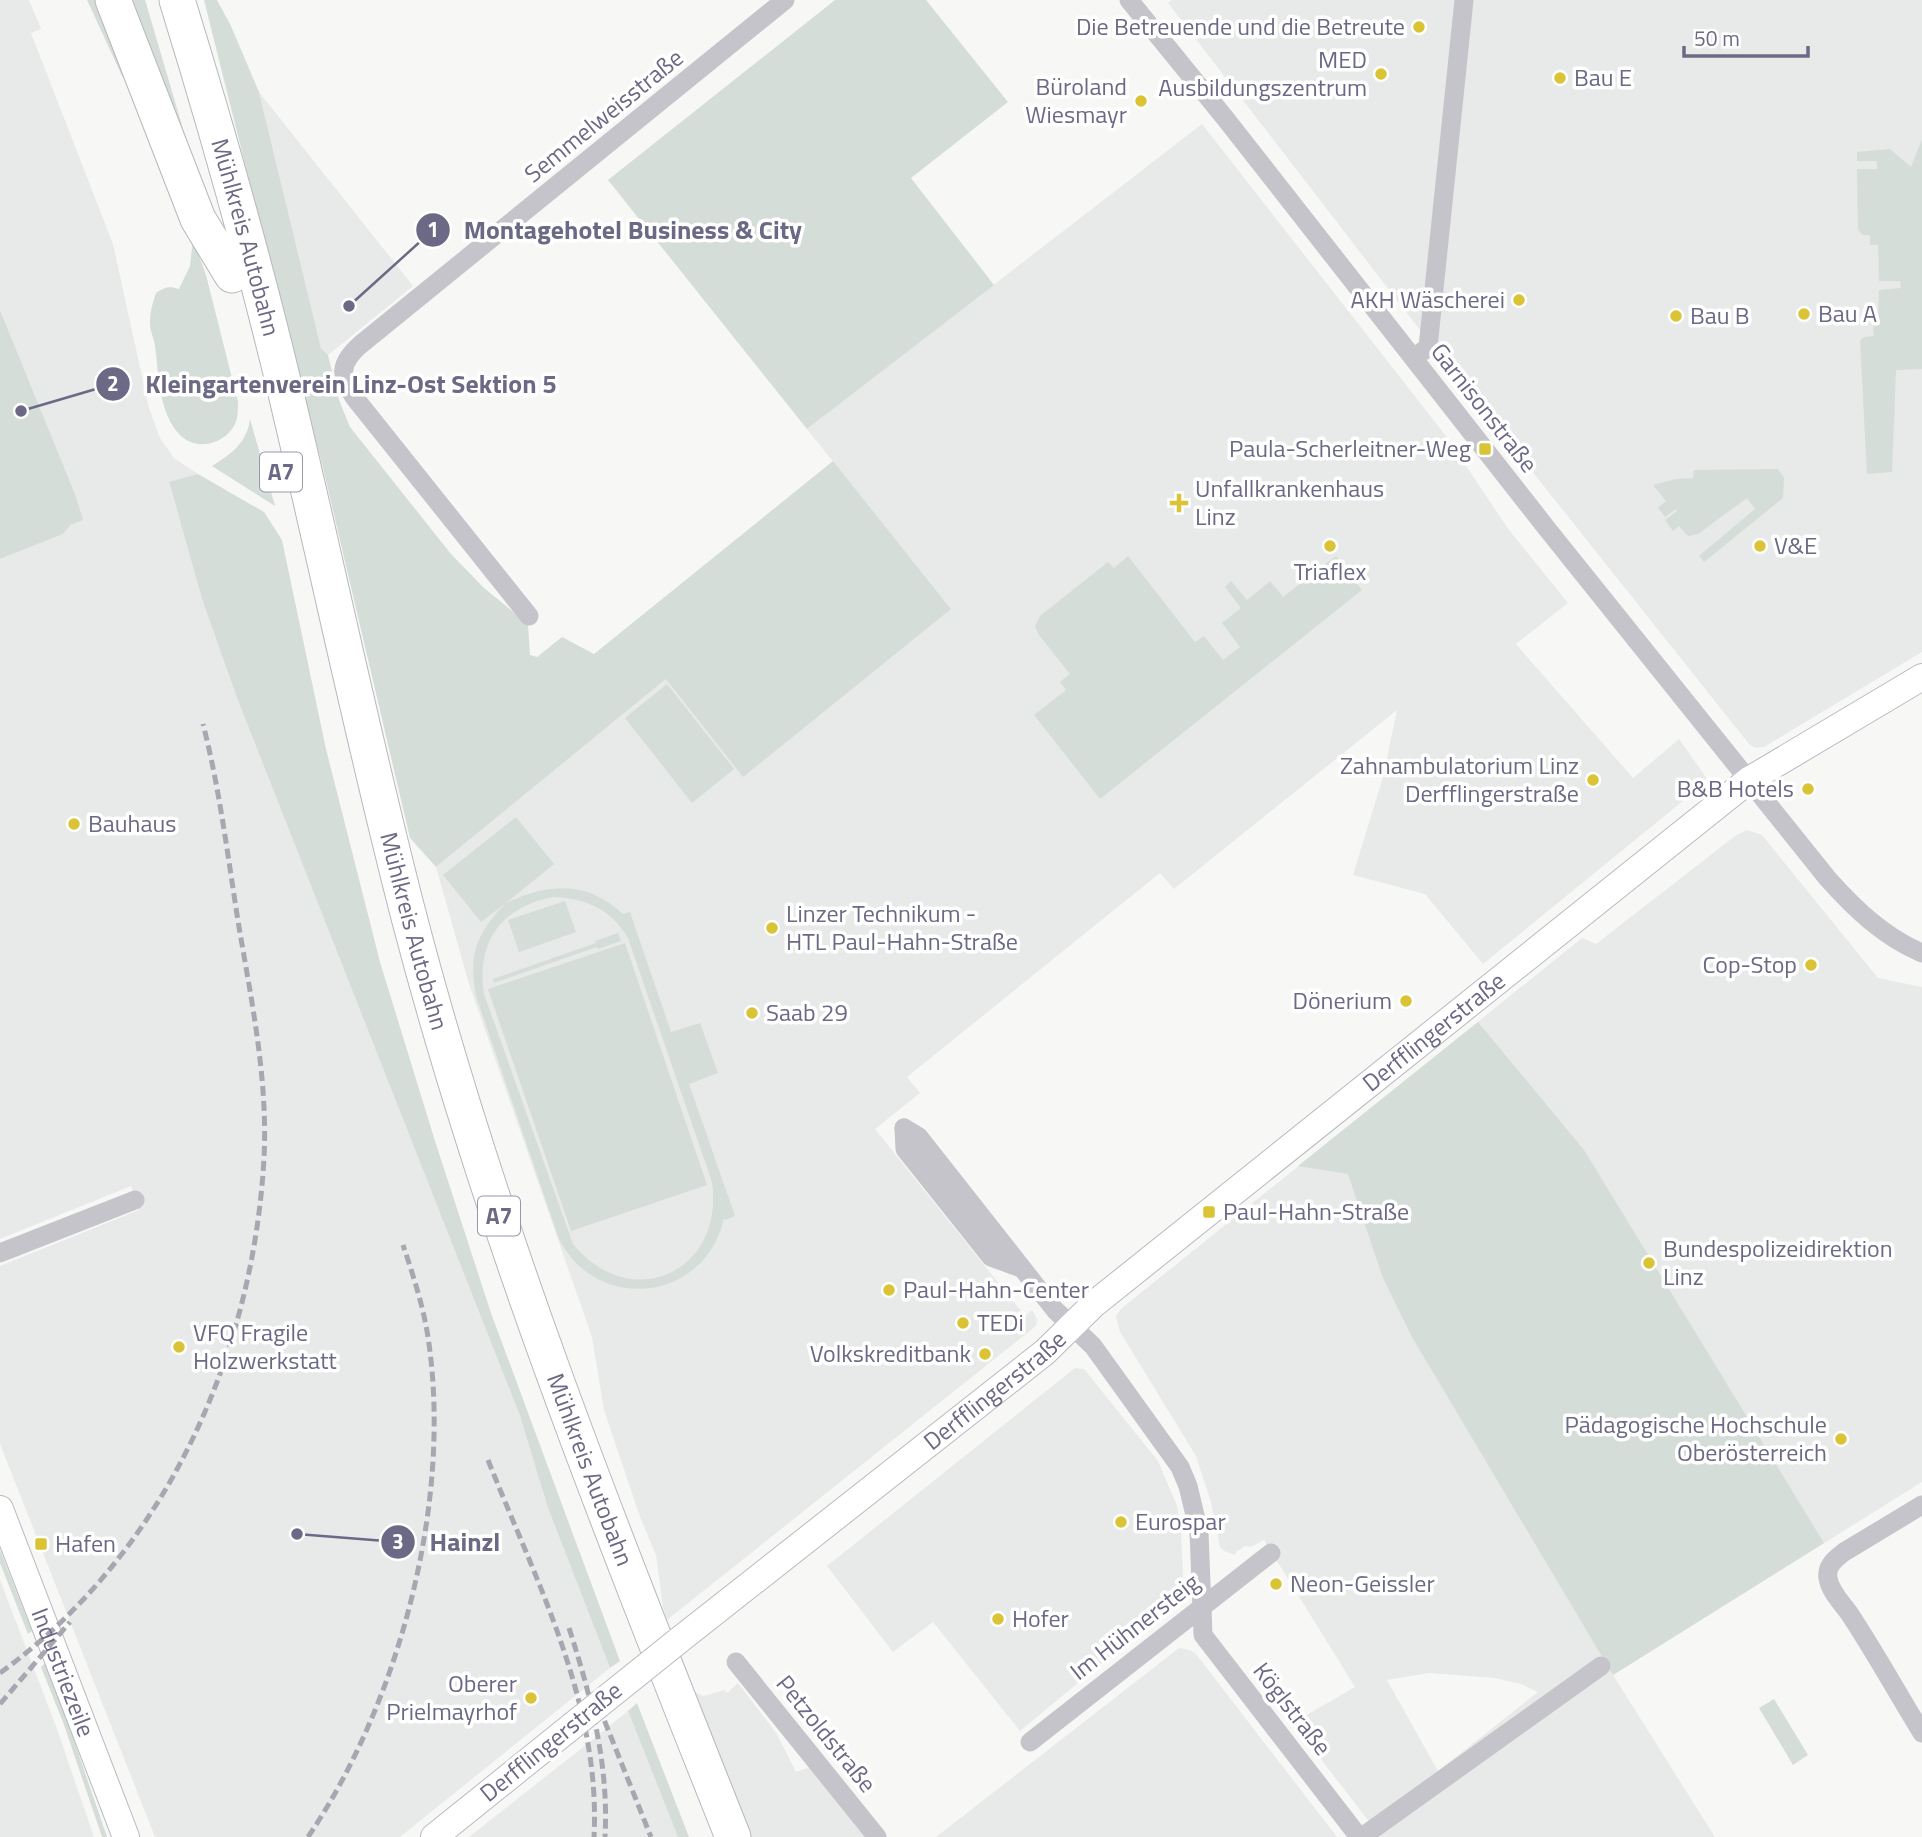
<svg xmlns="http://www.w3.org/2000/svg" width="1922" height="1837" viewBox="0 0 1922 1837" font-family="'Titillium Web',sans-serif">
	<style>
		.built { fill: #e8e9e9; fill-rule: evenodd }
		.green { fill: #d5ddd8; fill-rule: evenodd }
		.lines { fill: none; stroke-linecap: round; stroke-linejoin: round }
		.secondary-casing { stroke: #b9b9c1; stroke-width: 28 }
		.highway-casing { stroke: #b7b7bd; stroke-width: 37 }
		.street { stroke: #c5c4cb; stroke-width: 19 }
		.secondary { stroke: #fff; stroke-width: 26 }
		.highway { stroke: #fff; stroke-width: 35 }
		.rail { stroke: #a8a7b1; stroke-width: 5; stroke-dasharray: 10 5; stroke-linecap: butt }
		.secondary-bridge-casing { stroke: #b9b9c1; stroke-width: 28; stroke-linecap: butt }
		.secondary-bridge { stroke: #fff; stroke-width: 26 }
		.poi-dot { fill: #dac335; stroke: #fff; stroke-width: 2.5 }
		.labels { text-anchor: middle; stroke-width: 7; stroke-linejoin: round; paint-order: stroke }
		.shield { fill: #fff; stroke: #9796aa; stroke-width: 2 }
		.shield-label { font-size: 23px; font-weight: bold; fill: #6b6985 }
		.poi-label { font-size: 24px; fill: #6b6985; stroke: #fff; text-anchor: start }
		.street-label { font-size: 24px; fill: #6b6985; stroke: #fff }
		.leader { fill: none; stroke: #6b6985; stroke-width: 2.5 }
		.callout-dot { fill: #6b6985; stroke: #fff; stroke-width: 2.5 }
		.mark-label { font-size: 21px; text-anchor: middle; font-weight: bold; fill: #fff }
		.callout-label { font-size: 26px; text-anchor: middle; font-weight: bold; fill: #6b6985; stroke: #fff; stroke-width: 7; stroke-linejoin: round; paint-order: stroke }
	</style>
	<rect width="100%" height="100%" fill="#f7f8f6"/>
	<!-- built -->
	<g class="built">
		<path d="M0,0h29l12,29 -10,4 82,211 36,164 11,30 14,20 24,16 -29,9 33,116 35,99 283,718 28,92 62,160 -210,169h-245l-155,-393v-178l139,-56 -8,-24 -131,53v-680l63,-25 12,-40 -75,-184z"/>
		<path d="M1171,0h751v652l-158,95 -9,1 -6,-4 -319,-401 -262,-340z"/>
		<path d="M259,92l154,194 -85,69 -7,-7z"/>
		<path d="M1202,124l244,312 63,94 59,73 -52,41 117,134 46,-39 24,34 3,5 -1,5 -222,181 -58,-70 -72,-19 30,-98 14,-67 -223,179 -14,-16 -253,204 13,16 -45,36 150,187 7,-6 5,9 -1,7 -369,294 -4,-13 -7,-52 -16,-38 -36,-107 -12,-73 -123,-353 -33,-117 230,-188 285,-70 -144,-180z"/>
		<path d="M1747,830l15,5 116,143 44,9v495l-309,193 102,162h-334l-88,-114 62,-36 -91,-147 -13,7 -5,-1 -9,5 -2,4 -11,-4 -4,-4 -9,-45 -15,-46 -76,-124 -4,-16 6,-8 460,-370 14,6 139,-108zM1429,1673l66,5 26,6 17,8 -100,79 -51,-91z"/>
		<path d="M1075,1368l9,1 74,92 19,45 4,24 2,46 -4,15 -8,15 -151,125 -87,-109 -40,30 -66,-86z"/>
		<path d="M0,1580l57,149 37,108h-94z"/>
		<path d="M1179,1648l11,2 6,4 141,183h-401z"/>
		<path d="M738,1683l39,51 19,38 15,-5 55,70h-116l-61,-147 15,6 20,-6 3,3z"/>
		<path d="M628,1711l50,126h-209l113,-89z"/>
	</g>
	<!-- green -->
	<g class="green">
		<path d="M87,0h15l44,105 -24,-29z"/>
		<path d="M123,0h22l1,3 50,170z"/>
		<path d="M204,0h13l14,26 28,66 62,256 7,7 11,45 11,27 101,127 33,34 44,36 2,31 7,2 25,-20 32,17 239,-193 118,148 -208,168 -77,-98 -230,188 -26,-29 -87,-370 -38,-144z"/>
		<path d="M835,0h91l82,102 -97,76 83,107 -187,144 -199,-249z"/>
		<path d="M1922,139v230l-26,1 -4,102 -25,2 -7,-133 4,-4 10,-1 -1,-12h5l1,-34 22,-2 -1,-7h-21l-1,-36h-8v-10h-7l-5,-5 -1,-61h20v-8h-20v-9l33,-3 21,18z"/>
		<path d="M193,239l13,36 32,127c0,7 0,16 -3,22 -10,20 -38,28 -55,11 -22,-23 -21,-61 -25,-89 -1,-9 -6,-16 -5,-26 0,-9 3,-18 6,-27 9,-6 13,-7 23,-4l11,-23z"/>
		<path d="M0,310l75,184 8,26 -13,5 -7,9 -63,25z"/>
		<path d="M250,419l25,87 -63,-40c19,-12 35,-23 38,-47z"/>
		<path d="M1778,469l6,9 -1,20 -79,64 -5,-6 56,-47 -8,-11 -49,36 -10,2 -9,-10 -6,5 -8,-11 12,-9 -1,-2 -11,8 -7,-9 8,-7 -13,-16 23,-6 17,-1 1,-8z"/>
		<path d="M198,474l66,38 18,28 44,209 54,213 55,179 56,172 129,348 -10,7 -62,-160 -28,-92 -283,-718 -35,-99 -33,-117z"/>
		<path d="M1128,556l67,86 9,-6 19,24 17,-13 -18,-24 19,-15 -16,-21 6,-6 16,19 23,-19 13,16 53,-41 26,34 -262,209 -66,-84 32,-25 -6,-8 10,-8 -31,-39 -4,-9 5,-10 68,-54 6,6z"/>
		<path d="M667,684l67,85 -42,34 -67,-85z"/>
		<path d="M516,817l38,47 -48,39c42,-20 81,-23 117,11l7,-2 41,120 29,-9 18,50 -29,11 46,132 -10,4 -1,-2c-18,83 -126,97 -165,21l-83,-243c-8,-41 1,-64 30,-93l-25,19 -38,-47zM553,897c32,1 58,12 75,41l84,244c13,90 -81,133 -139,62l-89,-250c-8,-52 17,-87 69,-97z"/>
		<path d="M565,901l11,31 -57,20 -11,-32z"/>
		<path d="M618,933l3,8 -23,8 -1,-2 -103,36 -1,-4 103,-36 -1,-2z"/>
		<path d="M625,943l82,242 -136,46 -83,-242z"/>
		<path d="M1478,1022l106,128 240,393 -211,132 -201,-338 -29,-59 -35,-104 -50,-8z"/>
		<path d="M0,1550l32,81 -4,3 -28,-71z"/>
		<path d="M45,1663l22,57 40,117h-5l-39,-115 -22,-55z"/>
		<path d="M1774,1699l34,56 -15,10 -34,-57z"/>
		<path d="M637,1703l52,134h-11l-50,-126z"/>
	</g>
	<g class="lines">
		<defs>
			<g id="secondary">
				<path id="s1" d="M0,1509l126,328"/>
				<path id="s2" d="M678,1641l367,-289 49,-48 655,-524 173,-103"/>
				<path d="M434,1837l138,-111"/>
			</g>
			<g id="highway">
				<path d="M113,0l85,219 34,56"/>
				<path id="s3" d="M177,0c39,126 75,253 106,381 43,179 80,359 126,536 82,315 204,618 324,920"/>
			</g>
		</defs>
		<!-- secondary casing -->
		<use href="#secondary" class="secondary-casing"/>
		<!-- highway casing -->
		<use href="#highway" class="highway-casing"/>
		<!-- street -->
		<g class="street">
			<path d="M1129,0l96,118 323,412 280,349c27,30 56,58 94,74"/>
			<path d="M1414,358l14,-11 36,-347"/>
			<path d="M529,616l-175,-219c-15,-22 -14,-34 6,-52l425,-345"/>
			<path d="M904,1128l15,9 136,173 38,36 87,121 8,19 11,46 4,103 156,202"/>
			<path d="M904,1128l1,21 86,108 30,11"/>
			<path d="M0,1253l135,-53"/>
			<path d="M1922,1505l-78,47c-9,7 -18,14 -16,26 2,14 15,26 23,38 25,38 47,78 71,117"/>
			<path d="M736,1662l141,175"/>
			<path d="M1030,1742l241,-189"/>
			<path d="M1362,1837l239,-171"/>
		</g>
		<!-- secondary -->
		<use href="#secondary" class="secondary"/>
		<!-- highway -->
		<use href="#highway" class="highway"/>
		<!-- rail -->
		<g class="rail">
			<path d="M488,1460c48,121 113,244 106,377"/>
			<path d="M569,1628c22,68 40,137 36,209"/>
			<path d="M0,1673c164,-119 253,-316 264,-515 4,-77 -12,-155 -25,-231 -11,-68 -19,-137 -36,-203"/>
			<path d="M0,1704l70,-82"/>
			<path d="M599,1707l52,130"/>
			<path d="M308,1837c92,-136 145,-337 120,-500 -5,-32 -15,-62 -25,-92"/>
		</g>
		<defs>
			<path id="secondary-bridge" d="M572,1726l106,-85"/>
		</defs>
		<!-- secondary-bridge casing -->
		<use href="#secondary-bridge" class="secondary-bridge-casing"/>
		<!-- secondary-bridge -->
		<use href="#secondary-bridge" class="secondary-bridge"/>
	</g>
	<!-- markers -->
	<g class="poi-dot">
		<circle cx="1419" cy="27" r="7"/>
		<circle cx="1381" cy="74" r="7"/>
		<circle cx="1560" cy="78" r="7"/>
		<circle cx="1141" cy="101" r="7"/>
		<circle cx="1519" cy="300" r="7"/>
		<circle cx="1804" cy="314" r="7"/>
		<circle cx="1676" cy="316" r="7"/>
		<rect x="1478" y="442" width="14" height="14" rx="3.5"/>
		<path d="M1175.5 492.5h7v7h7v7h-7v7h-7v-7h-7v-7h7z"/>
		<circle cx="1330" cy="546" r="7"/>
		<circle cx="1760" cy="546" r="7"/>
		<circle cx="1593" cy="780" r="7"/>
		<circle cx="1808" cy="789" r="7"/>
		<circle cx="74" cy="824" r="7"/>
		<circle cx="772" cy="928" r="7"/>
		<circle cx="1811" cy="965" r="7"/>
		<circle cx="1406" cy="1001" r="7"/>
		<circle cx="752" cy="1013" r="7"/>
		<rect x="1202" y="1205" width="14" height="14" rx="3.5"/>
		<circle cx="1649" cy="1263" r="7"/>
		<circle cx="889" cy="1290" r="7"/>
		<circle cx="963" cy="1323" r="7"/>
		<circle cx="179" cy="1347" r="7"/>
		<circle cx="985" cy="1354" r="7"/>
		<circle cx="1841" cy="1439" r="7"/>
		<circle cx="1121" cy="1522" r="7"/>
		<rect x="34" y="1537" width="14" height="14" rx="3.5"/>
		<circle cx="1276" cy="1584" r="7"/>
		<circle cx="998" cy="1619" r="7"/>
		<circle cx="531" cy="1698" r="7"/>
	</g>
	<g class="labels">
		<!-- shield labels -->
		<g class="shield">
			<rect x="260" y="452.5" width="42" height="39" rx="5"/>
			<rect x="478" y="1196.5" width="42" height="39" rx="5"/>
		</g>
		<g class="shield-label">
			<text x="281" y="480">A7</text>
			<text x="499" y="1224">A7</text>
		</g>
		<!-- poi labels -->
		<g class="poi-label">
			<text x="1405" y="35" text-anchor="end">Die Betreuende und die Betreute</text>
			<text x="1367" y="68" text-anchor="end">MED<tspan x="1367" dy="28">Ausbildungszentrum</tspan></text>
			<text x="1574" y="86">Bau E</text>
			<text x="1127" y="95" text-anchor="end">Büroland<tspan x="1127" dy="28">Wiesmayr</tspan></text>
			<text x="1505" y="308" text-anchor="end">AKH Wäscherei</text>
			<text x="1818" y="322">Bau A</text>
			<text x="1690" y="324">Bau B</text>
			<text x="1471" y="457" text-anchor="end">Paula-Scherleitner-Weg</text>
			<text x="1195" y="497">Unfallkrankenhaus<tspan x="1195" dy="28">Linz</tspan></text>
			<text x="1774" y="554">V&amp;E</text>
			<text x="1330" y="580" text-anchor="middle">Triaflex</text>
			<text x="1579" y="774" text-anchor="end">Zahnambulatorium Linz<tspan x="1579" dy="28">Derfflingerstraße</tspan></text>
			<text x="1794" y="797" text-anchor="end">B&amp;B Hotels</text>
			<text x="88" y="832">Bauhaus</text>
			<text x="786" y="922">Linzer Technikum -<tspan x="786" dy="28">HTL Paul-Hahn-Straße</tspan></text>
			<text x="1797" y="973" text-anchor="end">Cop-Stop</text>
			<text x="1392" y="1009" text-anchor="end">Dönerium</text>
			<text x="766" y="1021">Saab 29</text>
			<text x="1223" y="1220">Paul-Hahn-Straße</text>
			<text x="1663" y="1257">Bundespolizeidirektion<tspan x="1663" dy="28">Linz</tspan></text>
			<text x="903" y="1298">Paul-Hahn-Center</text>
			<text x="977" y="1331">TEDi</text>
			<text x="193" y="1341">VFQ Fragile<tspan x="193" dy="28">Holzwerkstatt</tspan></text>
			<text x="971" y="1362" text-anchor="end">Volkskreditbank</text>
			<text x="1827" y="1433" text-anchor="end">Pädagogische Hochschule<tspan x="1827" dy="28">Oberösterreich</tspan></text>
			<text x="1135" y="1530">Eurospar</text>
			<text x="55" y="1552">Hafen</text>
			<text x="1290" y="1592">Neon-Geissler</text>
			<text x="1012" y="1627">Hofer</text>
			<text x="517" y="1692" text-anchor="end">Oberer<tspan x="517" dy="28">Prielmayrhof</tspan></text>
		</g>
		<!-- street labels -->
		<g class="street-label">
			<text transform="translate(604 116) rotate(-39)" y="8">Semmelweisstraße</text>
			<text dy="8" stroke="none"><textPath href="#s3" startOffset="247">Mühlkreis Autobahn</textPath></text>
			<text transform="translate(1484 408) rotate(52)" y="8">Garnisonstraße</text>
			<text dy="8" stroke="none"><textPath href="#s3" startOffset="961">Mühlkreis Autobahn</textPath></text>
			<text dy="8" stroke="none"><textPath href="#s2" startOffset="971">Derfflingerstraße</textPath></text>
			<text dy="8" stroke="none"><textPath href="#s2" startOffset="404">Derfflingerstraße</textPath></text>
			<text dy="8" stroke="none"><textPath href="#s3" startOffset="1528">Mühlkreis Autobahn</textPath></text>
			<text transform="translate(1135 1627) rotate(-38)" y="8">Im Hühnersteig</text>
			<text dy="8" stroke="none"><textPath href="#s1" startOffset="175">Industriezeile</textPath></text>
			<text transform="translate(1292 1709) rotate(52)" y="8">Köglstraße</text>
			<text transform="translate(826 1734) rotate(51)" y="8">Petzoldstraße</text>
			<text transform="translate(551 1742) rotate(-39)" y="8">Derfflingerstraße</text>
		</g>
	</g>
	<!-- callouts -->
	<path class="leader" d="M349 306L433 230M21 411L113 384M297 1534L398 1542"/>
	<g class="callout-dot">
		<circle cx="349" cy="306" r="7"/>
		<circle cx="21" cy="411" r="7"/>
		<circle cx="297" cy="1534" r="7"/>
		<circle cx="433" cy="230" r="18"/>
		<circle cx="113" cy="384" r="18"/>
		<circle cx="398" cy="1542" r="18"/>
	</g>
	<g class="mark-label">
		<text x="433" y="237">1</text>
		<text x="113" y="391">2</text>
		<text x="398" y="1549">3</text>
	</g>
	<g class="callout-label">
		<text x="633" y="239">Montagehotel Business &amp; City</text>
		<text x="351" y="393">Kleingartenverein Linz-Ost Sektion 5</text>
		<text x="465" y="1551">Hainzl</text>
	</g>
	<!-- scale -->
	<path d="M1684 46v10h124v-10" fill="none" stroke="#6b6985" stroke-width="3.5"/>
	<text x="1694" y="46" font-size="21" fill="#6b6985" stroke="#ffffff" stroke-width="5" paint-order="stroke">50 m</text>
</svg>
